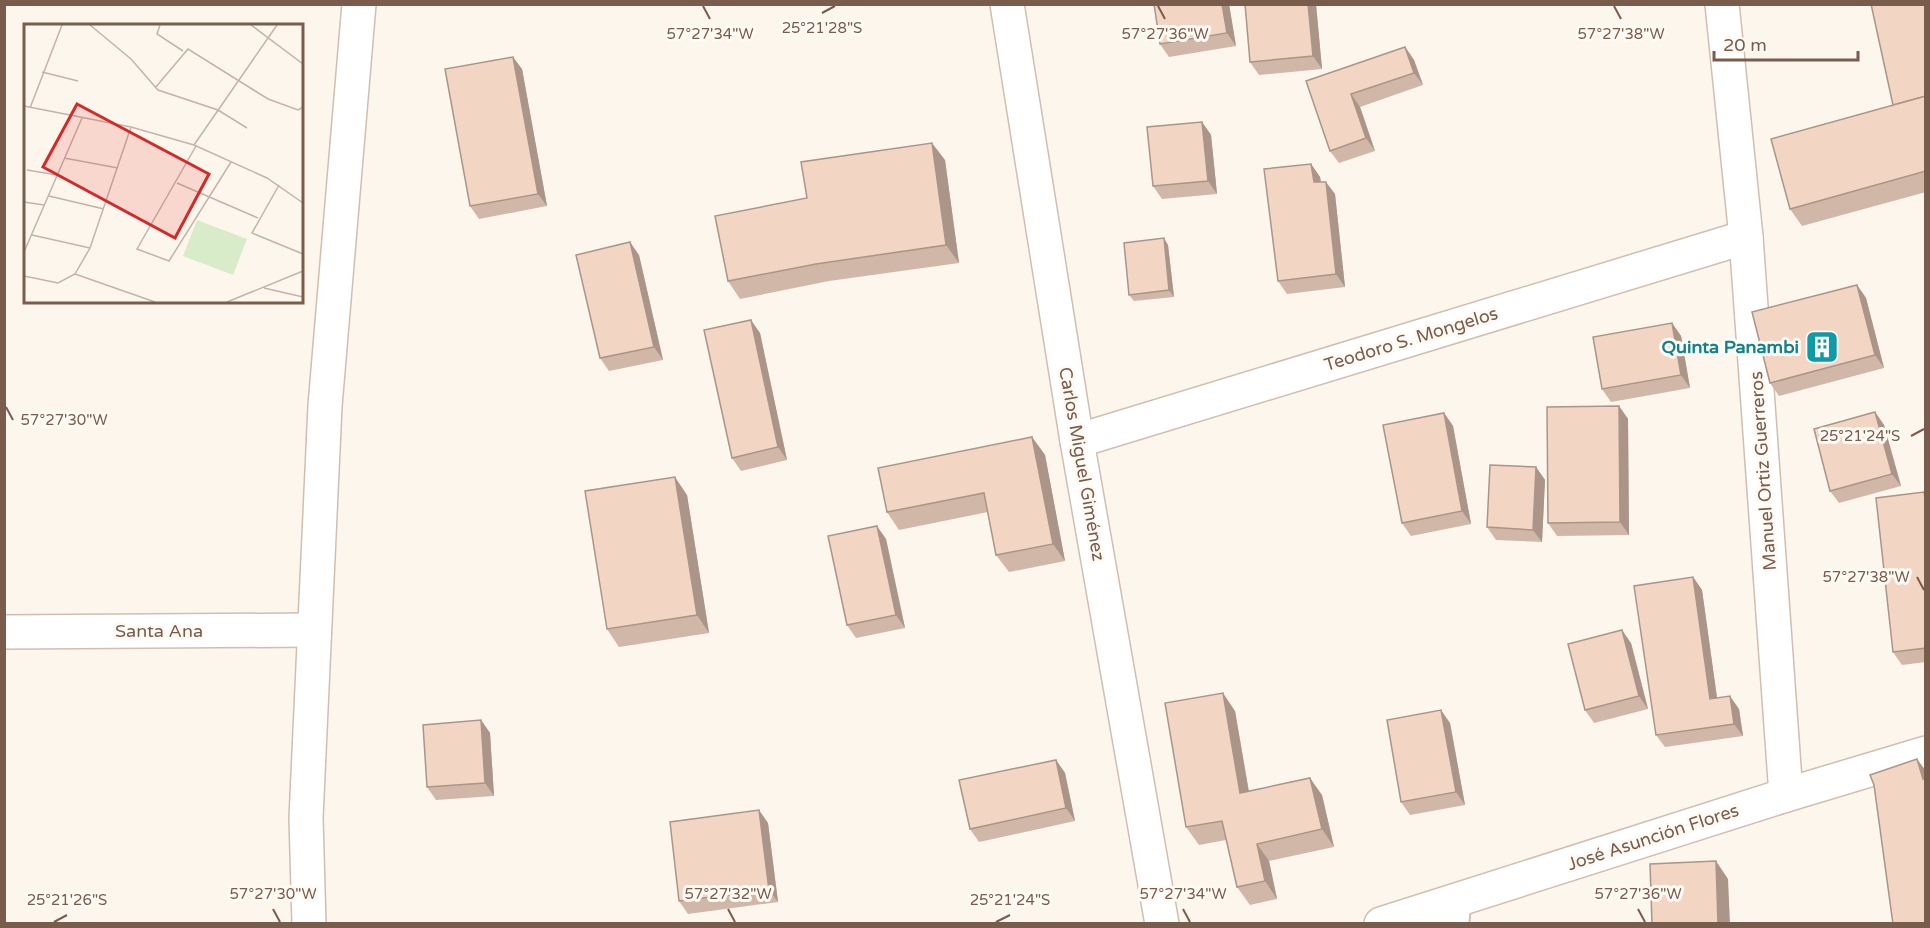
<svg xmlns="http://www.w3.org/2000/svg" width="1930" height="928" viewBox="0 0 1930 928" font-family="'Varela Round',sans-serif">
	<style>
		.lines { fill: none; stroke-linecap: round; stroke-linejoin: round }
		.lane-casing { stroke: #d1beb0; stroke-width: 32 }
		.street-casing { stroke: #d1beb0; stroke-width: 36 }
		.lane { stroke: #fff; stroke-width: 28 }
		.street { stroke: #fff; stroke-width: 33 }
		.wall { fill: #d1b7a8 }
		.shaded-wall { fill: #aa9588 }
		.building { fill: #f3d5c3; stroke: #aa9588; stroke-width: 1.5 }
		.ticks { fill: none; stroke: #7a5c4d; stroke-width: 2 }
		.labels { text-anchor: middle; stroke-width: 6; stroke-linejoin: round; paint-order: stroke }
		.street-label { font-size: 18px; fill: #7a5c4d; stroke: #fffaf3 }
		.culture-label { font-size: 18px; font-weight: bold; fill: #0d838f; stroke: #fffaf3; text-anchor: end }
		.inset-road { fill: none; stroke: #c5b3a7; stroke-width: 1.5 }
		.view { fill: #d62828; fill-opacity: 0.15; stroke: #d62828; stroke-width: 3 }
		.inset-edge { fill: none; stroke: #7a5c4d; stroke-width: 3 }
		.ticks-label { font-size: 15px; text-anchor: middle; fill: #7a5c4d; stroke: #fffaf3; stroke-width: 6; stroke-linejoin: round; paint-order: stroke }
	</style>
	<rect width="100%" height="100%" fill="#fdf6ec"/>
	<g class="lines">
		<defs>
			<path id="lane" d="M1454,924l3,-25"/>
			<g id="street">
				<path d="M1007,4l70,437 85,483"/>
				<path d="M1722,4l24,233 40,558"/>
				<path d="M1077,441l669,-204"/>
				<path d="M4,632l310,-2"/>
				<path d="M309,924l-3,-106 19,-412 34,-402"/>
				<path d="M1381,924l405,-129 140,-42"/>
			</g>
		</defs>
		<!-- lane casing -->
		<use href="#lane" class="lane-casing"/>
		<!-- street casing -->
		<use href="#street" class="street-casing"/>
		<!-- lane -->
		<use href="#lane" class="lane"/>
		<!-- street -->
		<use href="#street" class="street"/>
	</g>
	<!-- wall -->
	<g class="wall">
		<path d="M1154,4h75l7,42 -67,11 -9,-13z"/>
		<path d="M1316,4l6,65 -63,6 -9,-13z"/>
		<path d="M1926,4v188l-124,34 -12,-17 103,-104z"/>
		<path d="M1405,47l9,13 9,25 -63,22 15,44 -36,12 -9,-12 -24,-70z"/>
		<path d="M522,69l25,137 -68,13 -9,-13z"/>
		<path d="M1202,122l9,13 6,59 -55,5 -9,-13z"/>
		<path d="M945,160l14,103 -130,18 -89,18 -12,-18 79,-83z"/>
		<path d="M1311,164l9,13 1,5 14,12 10,93 -58,7 -9,-13z"/>
		<path d="M1168,245l6,52 -40,4 -5,-6z"/>
		<path d="M639,255l24,105 -54,11 -9,-13z"/>
		<path d="M1857,285l9,13 18,70 -105,28 -9,-13z"/>
		<path d="M1672,323l9,13 9,52 -79,14 -9,-13z"/>
		<path d="M760,333l27,127 -46,11 -9,-13z"/>
		<path d="M1619,406l9,13 1,116 -72,1 -9,-13z"/>
		<path d="M1875,412l9,13 17,61 -62,17 -9,-12z"/>
		<path d="M1444,413l9,13 18,98 -60,12 -9,-13z"/>
		<path d="M1032,437l13,18 20,106 -56,11 -13,-17 -8,-43 -89,18 -12,-18z"/>
		<path d="M1536,467l9,13 -3,62 -46,-2 -9,-13z"/>
		<path d="M1924,492l2,2v168l-24,3 -9,-13z"/>
		<path d="M687,495l22,138 -90,14 -12,-18z"/>
		<path d="M886,539l19,89 -49,10 -9,-13z"/>
		<path d="M1693,577l9,13 15,108 22,11 4,27 -78,11 -9,-12z"/>
		<path d="M1631,643l17,66 -54,14 -9,-13z"/>
		<path d="M1235,711l14,80 73,4 12,52 -65,14 8,38 -27,6 -13,-18 -11,-47 -27,5 -13,-18z"/>
		<path d="M481,720l9,13 4,63 -58,4 -9,-13z"/>
		<path d="M1450,723l15,82 -55,10 -9,-13z"/>
		<path d="M1056,760l9,13 10,48 -96,21 -9,-13z"/>
		<path d="M768,823l10,79 -90,12 -9,-13z"/>
	</g>
	<!-- shaded-wall -->
	<g class="shaded-wall">
		<path d="M1222,4h7l7,42 -9,-13z"/>
		<path d="M1308,4h8l6,65 -9,-13z"/>
		<path d="M1405,47l9,13 9,25 -9,-12z"/>
		<path d="M513,57l9,12 25,137 -9,-12z"/>
		<path d="M1351,94l9,13 15,44 -9,-13z"/>
		<path d="M1202,122l9,13 6,59 -9,-13z"/>
		<path d="M932,143l13,17 14,103 -13,-18z"/>
		<path d="M1311,164l9,13 3,18 -9,-13z"/>
		<path d="M1326,182l9,12 10,93 -9,-13z"/>
		<path d="M1164,238l4,7 6,52 -5,-7z"/>
		<path d="M630,242l9,13 24,105 -9,-13z"/>
		<path d="M1857,285l9,13 18,70 -9,-13z"/>
		<path d="M751,320l9,13 27,127 -9,-13z"/>
		<path d="M1672,323l9,13 9,52 -9,-13z"/>
		<path d="M1619,406l9,13 1,116 -9,-13z"/>
		<path d="M1875,412l9,13 17,61 -9,-12z"/>
		<path d="M1444,413l9,13 18,98 -9,-13z"/>
		<path d="M1032,437l13,18 20,106 -12,-17z"/>
		<path d="M1536,467l9,13 -3,62 -9,-12z"/>
		<path d="M675,477l12,18 22,138 -12,-18z"/>
		<path d="M877,526l9,13 19,89 -9,-13z"/>
		<path d="M1693,577l9,13 17,122 -9,-13z"/>
		<path d="M1622,630l9,13 17,66 -9,-13z"/>
		<path d="M1223,693l12,18 17,100 -12,-18z"/>
		<path d="M1730,696l9,13 4,27 -9,-12z"/>
		<path d="M1441,710l9,13 15,82 -9,-13z"/>
		<path d="M481,720l9,13 4,63 -9,-13z"/>
		<path d="M1917,759l9,12v11l-3,-3z"/>
		<path d="M1056,760l9,13 10,48 -9,-13z"/>
		<path d="M1310,778l12,17 12,52 -12,-18z"/>
		<path d="M759,810l9,13 10,79 -9,-12z"/>
		<path d="M1257,844l12,17 8,38 -12,-18z"/>
		<path d="M1716,861l12,18 2,45h-12z"/>
	</g>
	<!-- building -->
	<g class="building">
		<path d="M1154,4h68l5,29 -67,11z"/>
		<path d="M1245,4h63l5,52 -63,6z"/>
		<path d="M1871,4h55v92l-33,9z"/>
		<path d="M1405,47l9,26 -63,21 15,44 -36,13 -24,-70z"/>
		<path d="M513,57l25,137 -68,12 -25,-137z"/>
		<path d="M1926,96v75l-136,38 -19,-70z"/>
		<path d="M1202,122l6,59 -55,5 -6,-59z"/>
		<path d="M932,143l14,102 -130,19 -88,17 -13,-65 92,-18 -6,-36z"/>
		<path d="M1311,164l3,18h12l10,92 -58,7 -14,-112z"/>
		<path d="M1164,238l5,52 -40,5 -5,-52z"/>
		<path d="M630,242l24,105 -54,11 -24,-103z"/>
		<path d="M1857,285l18,70 -105,28 -18,-71z"/>
		<path d="M751,320l27,127 -46,11 -28,-128z"/>
		<path d="M1672,323l9,52 -79,14 -9,-52z"/>
		<path d="M1619,406l1,116 -72,1 -1,-116z"/>
		<path d="M1875,412l17,62 -62,17 -16,-62z"/>
		<path d="M1444,413l18,98 -60,12 -19,-98z"/>
		<path d="M1032,437l21,107 -57,11 -12,-62 -97,19 -9,-44z"/>
		<path d="M1490,465l46,2 -3,63 -46,-3z"/>
		<path d="M675,477l22,138 -90,14 -22,-138z"/>
		<path d="M1924,492l2,12v144l-33,4 -17,-154z"/>
		<path d="M877,526l19,89 -49,10 -19,-89z"/>
		<path d="M1693,577l17,122 20,-3 4,28 -78,11 -22,-149z"/>
		<path d="M1622,630l17,66 -54,14 -17,-66z"/>
		<path d="M1223,693l17,100 70,-15 12,51 -65,15 8,37 -28,6 -15,-66 -36,6 -21,-124z"/>
		<path d="M1441,710l15,82 -55,10 -14,-82z"/>
		<path d="M481,720l4,63 -58,4 -4,-62z"/>
		<path d="M1917,759l6,20 3,-1v146h-33l-19,-139 -4,-10z"/>
		<path d="M1056,760l10,48 -96,21 -11,-49z"/>
		<path d="M759,810l10,80 -90,11 -9,-79z"/>
		<path d="M1716,861l2,63h-66l-2,-60z"/>
	</g>
	<!-- ticks -->
	<path class="ticks" d="M703,6l7,13M1158,6l7,13M1614,6l7,13M822,13l13,-7M6,407l7,13M1911,436l13,-7M1917,577l7,13M273,909l7,13M728,909l7,13M1183,909l7,13M1638,909l7,13M54,922l13,-7M996,922l14,-7"/>
	<!-- icons -->
	<defs>
		<symbol id="building-square" viewBox="-11 -11 22 22"><rect x="-9" y="-9" width="18" height="18" rx="4" fill="#0f9aa8" stroke="#fffaf3"/><path d="M-4-6H4V6H1V3H-1V6H-4ZM-2.5-4.3h1.7v1.8h-1.7ZM.8-4.3h1.7v1.8H.8ZM-2.5-1h1.7V.8h-1.7ZM.8-1h1.7V.8H.8Z" fill="#fff"/></symbol>
	</defs>
	<g fill-rule="evenodd">
		<use href="#building-square" x="1803" y="328" width="38" height="38"/>
	</g>
	<g class="labels">
		<!-- street labels -->
		<g class="street-label">
			<text transform="translate(1411 339) rotate(-17)" y="6">Teodoro S. Mongelos</text>
			<text transform="translate(1082 464) rotate(80)" y="6">Carlos Miguel Giménez</text>
			<text transform="translate(1763 471) rotate(-94)" y="6">Manuel Ortiz Guerreros</text>
			<text x="159" y="637">Santa Ana</text>
			<text transform="translate(1653 837) rotate(-18)" y="6">José Asunción Flores</text>
		</g>
		<!-- culture labels -->
		<g class="culture-label">
			<text x="1799" y="353">Quinta Panambi</text>
		</g>
	</g>
	<!-- overview -->
	<g transform="translate(24 24)">
		<rect width="279" height="279" fill="#fdf6ec"/>
		<path d="M173,196l50,19 -14,36 -50,-19z" fill="#d8ecc9"/>
		<path class="inset-road" d="M66,1l41,34 27,31 60,20 29,18M136,1l-3,9 26,17M227,1l52,39M18,48l36,9M131,64l33,-39 80,50 30,11 5,-3M0,82l107,21 63,18 73,33 36,25M6,84l32,-83M170,121l83,-120M172,122l-59,103 32,12 62,-99M40,134l54,10M3,146l30,5M153,159l81,35M255,161l-27,48 51,21M25,172l55,13M0,178l20,3M8,211l58,13M0,228l58,-134M51,250l80,28M0,252l34,7 17,-9 15,-26 41,-121M240,264l39,9M203,278l76,-31"/>
		<path class="view" d="M53,80l132,70 -34,64 -132,-71z"/>
		<rect width="279" height="279" class="inset-edge"/>
	</g>
	<g class="ticks-label">
		<text x="822" y="33">25°21'28"S</text>
		<text x="710" y="39">57°27'34"W</text>
		<text x="1165" y="39">57°27'36"W</text>
		<text x="1621" y="39">57°27'38"W</text>
		<text x="64" y="425">57°27'30"W</text>
		<text x="1860" y="441">25°21'24"S</text>
		<text x="1866" y="582">57°27'38"W</text>
		<text x="273" y="899">57°27'30"W</text>
		<text x="728" y="899">57°27'32"W</text>
		<text x="1183" y="899">57°27'34"W</text>
		<text x="1638" y="899">57°27'36"W</text>
		<text x="67" y="905">25°21'26"S</text>
		<text x="1010" y="905">25°21'24"S</text>
	</g>
	<!-- border -->
	<rect width="1930" height="928" fill="none" stroke="#7a5c4d" stroke-width="12"/>
	<!-- scale -->
	<path d="M1714 51v9h144v-9" fill="none" stroke="#7a5c4d" stroke-width="3"/>
	<text x="1723" y="51" font-size="18" fill="#7a5c4d" stroke="#fffaf3" stroke-width="4.5" paint-order="stroke">20 m</text>
</svg>
